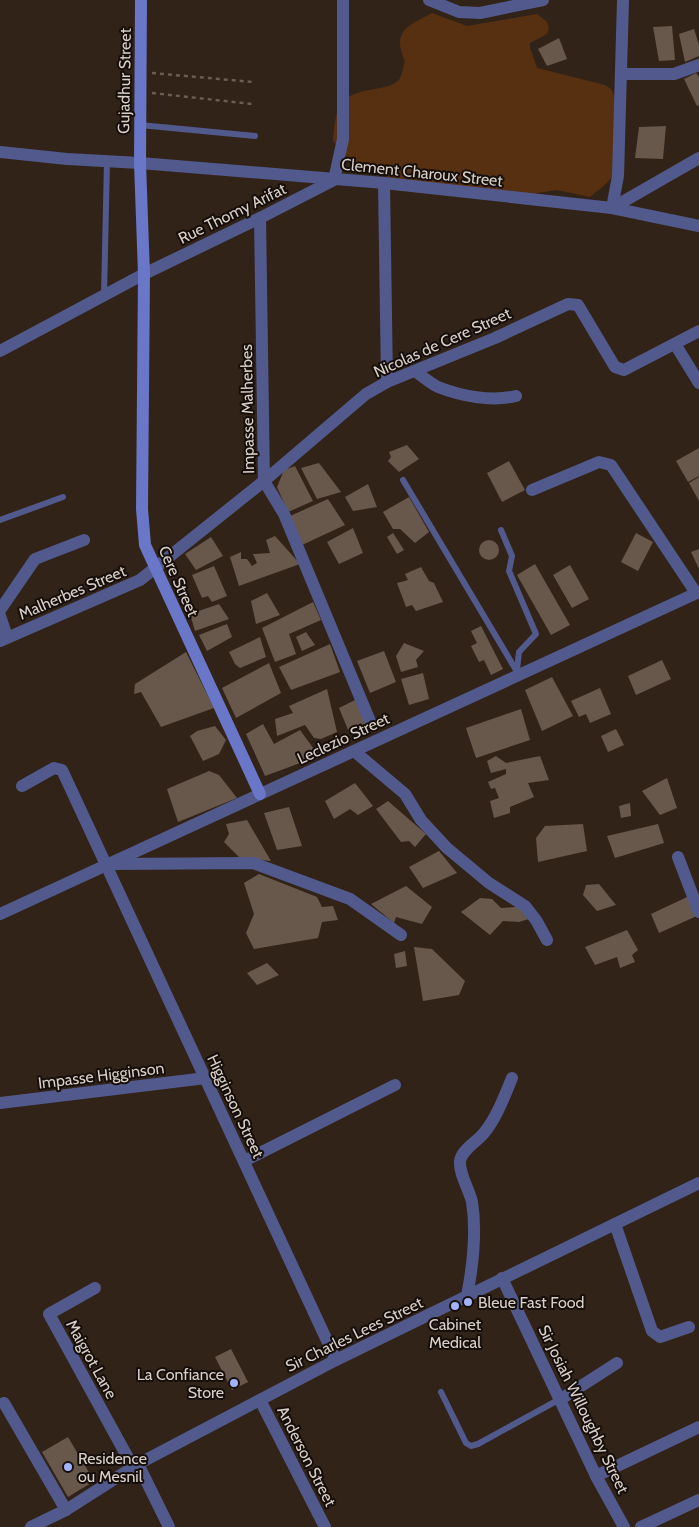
<svg xmlns="http://www.w3.org/2000/svg" width="699" height="1527" viewBox="0 0 699 1527" font-family="Cabin,sans-serif">
	<style>
		.green { fill: #573011 }
		.building { fill: #68574b }
		.lines { fill: none; stroke-linecap: round; stroke-linejoin: round }
		.path { stroke: #6a5d54; stroke-width: 2.5; stroke-dasharray: 4 4; stroke-linecap: butt }
		.lane { stroke: #525a8d; stroke-width: 6 }
		.street { stroke: #525a8d; stroke-width: 12 }
		.secondary { stroke: #6a76c7; stroke-width: 12 }
		.poi-dot { fill: #a4b2fc; stroke: #150e0a; stroke-width: 2 }
		.labels { text-anchor: middle; stroke-width: 4; stroke-linejoin: round; paint-order: stroke }
		.street-label { font-size: 16px; fill: #d9cfc8; stroke: #150e0a }
		.poi-label { font-size: 16px; fill: #d9cfc8; stroke: #150e0a; text-anchor: start }
	</style>
	<rect width="100%" height="100%" fill="#322319"/>
	<!-- green -->
	<path class="green" d="M432,13l35,13 70,-12 9,7 3,6 -2,7 -17,9v5l7,20 68,17c1,1 5,3 6,4 8,10 8,70 3,83 -4,11 -15,17 -24,25l-33,-7 -20,3 -17,9 -117,-19 -49,-19 -21,-23c4,-41 6,-46 47,-53 6,-1 13,-3 18,-7 4,-4 5,-14 7,-19 -13,-31 1,-35 27,-49z"/>
	<!-- building -->
	<g class="building">
		<path d="M672,26l3,34 -16,1 -6,-34z"/>
		<path d="M694,29l5,16v11l-14,6 -6,-28z"/>
		<path d="M559,38l8,21 -20,7 -9,-17z"/>
		<path d="M696,73l3,4v28l-2,1 -13,-27z"/>
		<path d="M666,126l-3,33 -28,-1 4,-31z"/>
		<path d="M407,445l12,14 -20,13 -11,-11 3,-4 -2,-5z"/>
		<path d="M699,448v28l-11,6 -12,-21z"/>
		<path d="M509,461l16,29 -23,12 -15,-29z"/>
		<path d="M319,463l22,29 -24,7 -16,-31z"/>
		<path d="M295,466l18,35 -25,11 -11,-25 7,-17z"/>
		<path d="M699,477v24l-10,-18z"/>
		<path d="M368,484l9,23 -24,4 -8,-14z"/>
		<path d="M409,497l20,35 -14,11 -15,-14h-7l-10,-17z"/>
		<path d="M328,499l17,26 -43,20 -12,-29z"/>
		<path d="M353,528l10,25 -24,11 -12,-22z"/>
		<path d="M393,533l11,17 -7,4 -10,-17z"/>
		<path d="M636,533l17,9 -15,29 -17,-9z"/>
		<path d="M275,536l25,28 -61,22 -9,-29 11,-5v7h6l5,7 5,-3 -4,-9 17,-1 -4,-13z"/>
		<path d="M211,537l12,19 -27,14 -11,-16z"/>
		<circle cx="489" cy="550" r="10"/>
		<path d="M699,549v20l-8,-17z"/>
		<path d="M535,564l35,61 -19,10 -34,-60z"/>
		<path d="M570,565l19,34 -17,9 -19,-33z"/>
		<path d="M214,566l13,30 -15,6 -4,-6 -6,2 -10,-23z"/>
		<path d="M421,567l8,14 5,2 9,19 -27,9 -4,-6 -6,2 -9,-24 11,-3 -3,-6z"/>
		<path d="M267,593l13,22 -24,9 -5,-23z"/>
		<path d="M313,602l8,18 -32,14 7,20 -21,8 -13,-34z"/>
		<path d="M219,604l10,15 -34,12 -5,-17z"/>
		<path d="M227,624l5,13 -25,14 -8,-16z"/>
		<path d="M481,626l22,43 -12,6 -7,-15 -5,2 -8,-16 6,-3 -6,-12z"/>
		<path d="M306,632l9,13 -13,6 -6,-14z"/>
		<path d="M260,637l6,20 -26,11 -5,-4 -6,-12z"/>
		<path d="M404,643l20,8 -8,9 2,7 -17,5 -5,-16z"/>
		<path d="M330,644l10,28 -49,18 -12,-23z"/>
		<path d="M384,651l12,31 -26,11 -13,-32z"/>
		<path d="M186,652l28,56 -53,19 -20,-35 -7,2 1,-10z"/>
		<path d="M662,660l9,19 -35,16 -8,-19z"/>
		<path d="M269,663l12,30 -45,25 -14,-30z"/>
		<path d="M423,673l6,26 -20,6 -8,-26z"/>
		<path d="M552,677l21,39 -31,15 -17,-41z"/>
		<path d="M600,688l11,26 -21,9 -4,-9 -7,3 -8,-16z"/>
		<path d="M327,689l10,43 -16,7 -7,-1 -9,-13 -28,11 -2,-17 18,-6 -4,-7z"/>
		<path d="M359,698l7,26 -17,8 -10,-24z"/>
		<path d="M521,709l9,31 -54,18 -10,-30z"/>
		<path d="M263,724l11,20 26,-14 19,26 -54,20 -19,-42z"/>
		<path d="M215,726l11,14 -7,14 -16,7 -13,-25 7,-5z"/>
		<path d="M616,729l8,16 -16,7 -7,-16z"/>
		<path d="M496,756l10,7 34,-7 9,24 -21,3 6,14 -24,10v6l-16,5 -4,-17 9,-3 -4,-10 -4,1 -3,-7 18,-8v-5l-15,4 -4,-12z"/>
		<path d="M209,771l10,4 18,23 -59,24 -11,-33z"/>
		<path d="M667,778l10,30 -17,7 -18,-24z"/>
		<path d="M355,783l18,23 -15,9 -8,-6 -16,10 -9,-18z"/>
		<path d="M388,801l38,33 -11,13 -6,-6 -8,1 -25,-33z"/>
		<path d="M630,803l1,13 -10,2 -2,-12z"/>
		<path d="M289,807l13,39 -25,4 -13,-37z"/>
		<path d="M247,820l24,41 -32,-4 -15,-15 5,-8 -3,-10z"/>
		<path d="M583,824l4,27 -49,11 -2,-24 9,-12z"/>
		<path d="M658,824l6,19 -49,15 -8,-22z"/>
		<path d="M439,851l18,22 -34,15 -14,-21z"/>
		<path d="M259,874l58,23 5,10 11,-1 5,14 -16,2 -4,16 -64,11 -8,-16 8,-19 -10,-31z"/>
		<path d="M599,884l17,21 -19,6 -14,-16 3,-10z"/>
		<path d="M406,886l26,21 -10,17 -26,-7 -2,6 -23,-19z"/>
		<path d="M687,897l12,18 -40,18 -8,-19z"/>
		<path d="M480,898l12,1 9,9 16,-1 15,11 -13,4 -16,-1 -13,14 -29,-23z"/>
		<path d="M627,930l11,20 -6,5 3,7 -15,6 -3,-11 -22,8 -10,-18z"/>
		<path d="M414,947l18,2 33,32 -6,14 -36,6z"/>
		<path d="M405,951l2,15 -11,2 -2,-14z"/>
		<path d="M267,963l12,12 -22,10 -10,-12z"/>
		<path d="M231,1349l17,33 -16,8 -17,-33z"/>
		<path d="M68,1437l26,44 -26,16 -26,-45z"/>
	</g>
	<g class="lines">
		<!-- path -->
		<g class="path">
			<path d="M152,73l101,9"/>
			<path d="M152,93l100,11"/>
		</g>
		<!-- lane -->
		<g class="lane">
			<path d="M140,125l115,11"/>
			<path d="M104,295l3,-134"/>
			<path d="M403,480l116,195"/>
			<path d="M0,520l63,-23"/>
			<path d="M501,530l11,26 -3,15 27,63 -17,18 -2,18"/>
			<path d="M441,1392l25,51 5,3 7,-2 82,-45"/>
		</g>
		<!-- street -->
		<g class="street">
			<path d="M429,0l30,12 21,1 63,-13"/>
			<path d="M622,74h52l25,-9"/>
			<path d="M0,152l67,7 73,4 244,20 228,25 87,18"/>
			<path d="M384,183l3,199"/>
			<path d="M612,208l6,-32 5,-176"/>
			<path d="M612,208l87,-50"/>
			<path d="M260,218l4,263 20,33 88,212"/>
			<path d="M675,344l24,39"/>
			<path d="M0,351l144,-77 116,-56 74,-38 9,-41v-139"/>
			<path d="M415,371c7,5 15,12 23,16 23,9 53,15 78,9"/>
			<path d="M532,490l67,-28 12,3 85,128"/>
			<path d="M0,610l35,-51 49,-19"/>
			<path d="M0,616l7,21"/>
			<path d="M0,641l140,-61 124,-99 102,-87 21,-12 108,-44 73,-34 10,1 37,62 9,3 75,-39"/>
			<path d="M354,751l51,43 16,26 26,28 42,35 36,23 11,14 11,20"/>
			<path d="M22,786l32,-18 8,2 274,590"/>
			<path d="M678,857l21,55"/>
			<path d="M112,864l141,-1 97,36 51,36"/>
			<path d="M0,914l699,-322"/>
			<path d="M0,1103l206,-25"/>
			<path d="M244,1161l151,-76"/>
			<path d="M615,1224l37,107 8,6 29,-10"/>
			<path d="M502,1278l94,198 28,51"/>
			<path d="M95,1288l-46,26 84,153"/>
			<path d="M467,1296c6,-31 10,-63 5,-94 -3,-13 -13,-28 -12,-41 2,-12 17,-19 24,-28 13,-16 20,-36 28,-55"/>
			<path d="M561,1399l56,-36"/>
			<path d="M260,1400l65,127"/>
			<path d="M4,1403l62,107"/>
			<path d="M138,1464l31,63"/>
			<path d="M596,1476l103,-49"/>
			<path d="M31,1527l35,-17 72,-46 198,-104 363,-177"/>
			<path d="M641,1527l58,-27"/>
		</g>
		<!-- secondary -->
		<path class="secondary" d="M141,0l-1,163 4,111 -2,235 3,36 115,249"/>
	</g>
	<!-- markers -->
	<g class="poi-dot">
		<circle cx="468" cy="1302" r="5"/>
		<circle cx="455" cy="1306" r="5"/>
		<circle cx="234" cy="1383" r="5"/>
		<circle cx="68" cy="1467" r="5"/>
	</g>
	<g class="labels">
		<!-- street labels -->
		<g class="street-label">
			<text transform="translate(124 81) rotate(-89)" y="6">Gujadhur Street</text>
			<text transform="translate(422 172) rotate(6)" y="6">Clement Charoux Street</text>
			<text transform="translate(232 213) rotate(-26)" y="6">Rue Thomy Arifat</text>
			<text transform="translate(442 342) rotate(-24)" y="6">Nicolas de Cere Street</text>
			<text transform="translate(247 409) rotate(-91)" y="6">Impasse Malherbes</text>
			<text transform="translate(179 581) rotate(66)" y="6">Cere Street</text>
			<text transform="translate(72 592) rotate(-23)" y="6">Malherbes Street</text>
			<text transform="translate(343 738) rotate(-25)" y="6">Leclezio Street</text>
			<text transform="translate(101 1075) rotate(-7)" y="6">Impasse Higginson</text>
			<text transform="translate(236 1106) rotate(65)" y="6">Higginson Street</text>
			<text transform="translate(354 1334) rotate(-26)" y="6">Sir Charles Lees Street</text>
			<text transform="translate(92 1359) rotate(61)" y="6">Maigrot Lane</text>
			<text transform="translate(584 1409) rotate(64)" y="6">Sir Josiah Willoughby Street</text>
			<text transform="translate(307 1456) rotate(63)" y="6">Anderson Street</text>
		</g>
		<!-- poi labels -->
		<g class="poi-label">
			<text x="478" y="1308">Bleue Fast Food</text>
			<text x="455" y="1330" text-anchor="middle">Cabinet<tspan x="455" dy="18">Medical</tspan></text>
			<text x="224" y="1380" text-anchor="end">La Confiance<tspan x="224" dy="18">Store</tspan></text>
			<text x="78" y="1464">Residence<tspan x="78" dy="18">ou Mesnil</tspan></text>
		</g>
	</g>
</svg>
